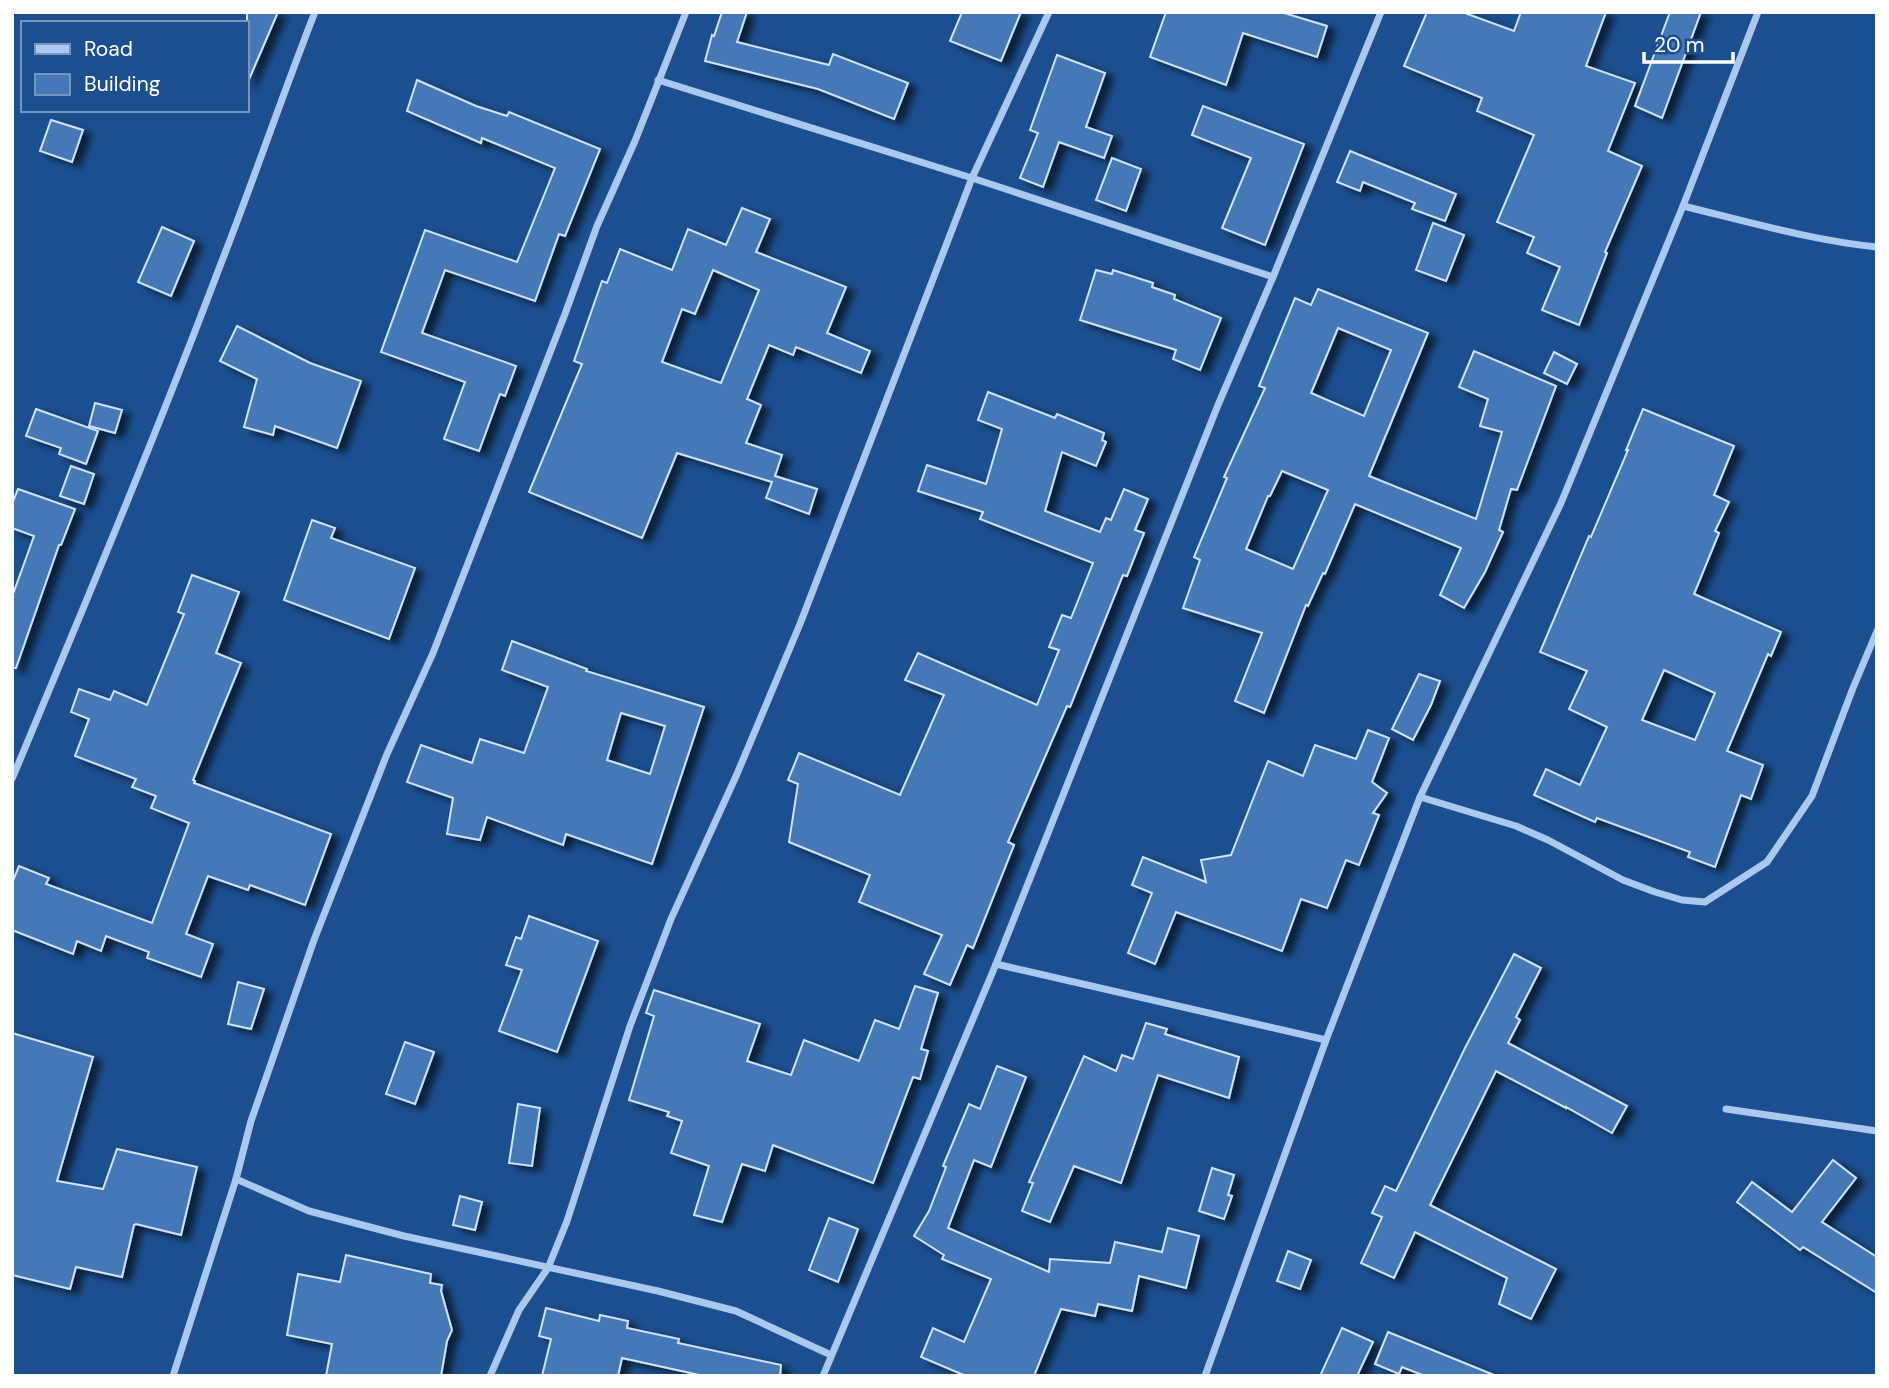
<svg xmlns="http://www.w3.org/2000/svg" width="1889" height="1388" viewBox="0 0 1889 1388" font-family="'DM Sans',sans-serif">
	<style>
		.building { fill: #4478b7; stroke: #cfe3fa; stroke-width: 2; fill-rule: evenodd; filter: url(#shadow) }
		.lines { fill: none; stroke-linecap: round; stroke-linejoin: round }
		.street { stroke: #a9c9ee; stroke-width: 7 }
	</style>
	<defs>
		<filter id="shadow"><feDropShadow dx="8" dy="4.5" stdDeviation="3.5" flood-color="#0009"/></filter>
	</defs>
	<rect width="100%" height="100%" fill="#1b4f8f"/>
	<!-- building -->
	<g class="building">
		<path d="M247,12h31l-31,72z"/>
		<path d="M722,12h25l-10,30 92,23 4,-11 75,29 -14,36 -76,-30 -113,-28 7,-26 2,1z"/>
		<path d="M962,12h59l-20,49 -51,-20z"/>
		<path d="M1166,12h115l46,14 -10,31 -74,-24 -17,52 -76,-28z"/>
		<path d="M1427,12h35l52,19 7,-19h85l-20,54 49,17 -27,68 34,15 -37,86 2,1 -28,72 -37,-15 18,-43 -33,-14 7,-16 -37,-15 37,-87 -57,-24 5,-13 -78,-32z"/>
		<path d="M1670,12h31l-39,106 -27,-12z"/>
		<path d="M1057,55l48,18 -19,54 26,9 -8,22 -45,-16 -16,45 -23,-9 18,-45 -8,-3z"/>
		<path d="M417,80l59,26 31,10 2,-4 91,37 -35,87 -6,-2 -24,67 -90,-31 -23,63 94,33 -11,30 -5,-2 -21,57 -35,-12 21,-57 -84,-30 44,-122 92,32 38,-94 -73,-30 -1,5 -74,-32z"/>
		<path d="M1203,106l101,38 -39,101 -43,-17 29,-70 -59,-23z"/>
		<path d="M51,120l32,10 -11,32 -32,-11z"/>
		<path d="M1350,151l106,43 -11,27 -33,-12 3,-6 -52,-21 -3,9 -23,-9z"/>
		<path d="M1112,158l29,11 -15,42 -30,-11z"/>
		<path d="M742,208l28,11 -14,33 90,35 -19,46 43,18 -9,22 -65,-26 -3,8 -24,-10 -22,54 14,6 -15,38 36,12 -7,21 42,13 -8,25 -43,-16 6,-16 -95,-29 -35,85 -113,-46 53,-128 -8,-3 28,-80 5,2 13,-34 52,21 16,-41 38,16zM713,270l46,20 -38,93 -59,-21 20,-53 13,5z"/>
		<path d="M1433,223l31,12 -18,46 -30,-11z"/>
		<path d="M162,227l32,14 -23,55 -33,-14z"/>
		<path d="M1096,270l16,4 1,-4 40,13 -1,4 23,8 -1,4 47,19 -21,52 -27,-11 3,-9 -96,-30z"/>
		<path d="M1318,289l110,44 -59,143 107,43 26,-87 -22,-6 8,-27 -29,-12 15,-36 82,35 -39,104 -6,-1 -12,41 4,2 -18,40 -21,36 -24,-13 21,-47 -106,-44 -30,70 -2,-1 -15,33 -2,-1 -42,108 -29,-12 27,-68 -79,-25 17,-48 -6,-3 33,-79 -3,-1 41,-89 -6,-2 36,-88 16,7zM1338,328l53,22 -27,66 -53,-23zM1282,471l46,19 -35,79 -47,-20 22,-53h2z"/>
		<path d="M237,326l73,37 51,18 -24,67 -62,-22 -2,9 -29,-8 13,-48 -37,-18z"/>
		<path d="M1554,352l23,12 -10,20 -23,-11z"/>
		<path d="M988,392l67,26 2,-4 47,19 -2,7 4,2 -10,24 -34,-14 -17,59 55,21 6,-14 5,2 13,-31 24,10 -13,31 9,3 -17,43 -4,-1 -53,132 -3,-1 -59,136 6,3 -41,103 -6,-3 -17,40 -26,-11 18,-39 -83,-33 11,-27 -81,-33 9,-58 -10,-4 11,-27 101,42 44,-100 -39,-15 13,-27 119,52 22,-55 -10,-3 13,-32 9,3 22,-55 -113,-44 3,-7 -65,-21 9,-26 59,19 16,-55 -24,-9z"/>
		<path d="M95,403l27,7 -7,23 -26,-7z"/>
		<path d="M36,409l62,22 -12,33 -27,-10 2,-6 -35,-12z"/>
		<path d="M1643,409l91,37 -20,49 15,7 -14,29 4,2 -25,61 87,38 -10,24 -3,-2 -41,97 36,14 -12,34 -10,-4 -26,72 -27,-10 2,-5 -93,-34 -2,4 -61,-27 12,-26 34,16 27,-58 -38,-18 18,-38 -47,-19 49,-116 2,1 37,-87h-2zM1664,670l51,23 -20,47 -53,-20z"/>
		<path d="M71,466l23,8 -10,30 -24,-8z"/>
		<path d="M18,489l57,20 -14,36h-2l-43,123h-4v-71l22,-61 -22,-8v-24z"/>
		<path d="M312,520l23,8 -4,10 84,30 -26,71 -105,-39z"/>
		<path d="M192,575l47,17 -23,61 25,10 -48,117 2,1 -1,2 137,51 -26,71 -55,-20 -2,5 -40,-14 -22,58 27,10 -12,33 -54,-19 2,-6 -43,-16 -5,15 -24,-10 -4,13 -61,-24v-47l7,-17 30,12 -3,6 106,39 37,-100 -38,-15 5,-12 -24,-9 4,-8 -61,-23 14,-37 -18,-7 8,-23 31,11 4,-9 33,14 37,-91 -6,-2z"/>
		<path d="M512,641l75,28 -1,2 118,36 -52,157 -86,-30 -3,11 -76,-28 -7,23 -33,-6 6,-36 -46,-16 14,-37 51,18 8,-24 44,14 24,-66 -46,-17zM621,713l44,13 -15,48 -43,-14z"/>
		<path d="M1419,674l21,7 -9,24 -18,35 -21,-11z"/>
		<path d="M1368,730l21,8 -17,44 15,11 -14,20 6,2 -20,50 -13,-5 -19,48 -26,-9 -19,52 -106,-39 -21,52 -27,-11 24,-60 -20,-8 11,-28 63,25 -5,-22 30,-5 37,-94 35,15 12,-31 41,14z"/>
		<path d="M529,916l69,25 -41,111 -58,-21 23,-61 -16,-5 10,-28 5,2z"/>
		<path d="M1514,954l27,14 -25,49 4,3 -12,23 119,63 -15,27 -46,-26v1l-70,-37 -66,134 126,64 -25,50 -32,-15 8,-26 -92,-46 -21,46 -33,-15 21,-46 -10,-4 13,-27 11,5 69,-143z"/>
		<path d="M238,982l26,7 -13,40 -23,-5z"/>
		<path d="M915,986l23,7 -17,56 7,2 -8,28 -7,-2 -40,106 -100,-38 -8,26 -23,-7 -20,58 -28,-7 15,-49 -38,-13 11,-32 -15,-5 2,-4 -40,-12 25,-84 -8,-3 8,-23 106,34 -13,37 44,14 13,-35 55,21 16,-41 24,9z"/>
		<path d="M1146,1023l21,6 -2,5 74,23 -10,41 -71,-23 -37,108 -47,-17 -24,56 -28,-11 11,-28 -4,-1 55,-126 32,15 6,-16 11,4z"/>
		<path d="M12,1033l81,24 -36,124 46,8 14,-40 80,18 -16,68 -45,-11 -2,1 -12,52 -46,-10 -6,22 -58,-14z"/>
		<path d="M405,1042l29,10 -19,52 -29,-10z"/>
		<path d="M997,1066l29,11 -35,90 -17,-7 -26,68 101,44 1,-13 60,4 5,-21 47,10 6,-24 31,8 -13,52 -47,-12 -7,35 -34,-7 -3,12 -34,-7 -27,67h-68l-45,-19 12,-29 31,14 27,-63 -49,-20 2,-4 -30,-19 15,-25 17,-44 -3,-1 26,-62 11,5z"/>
		<path d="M518,1104l22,4 -8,58 -23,-3z"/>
		<path d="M1833,1160l23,18 -34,44 55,35v36l-74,-46 -3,3 -63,-48 15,-20 40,30z"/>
		<path d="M1212,1168l22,7 -6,20 4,1 -8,23 -25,-8z"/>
		<path d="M460,1196l22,6 -7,28 -22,-5z"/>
		<path d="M829,1218l29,11 -20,53 -29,-12z"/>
		<path d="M1288,1251l23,9 -11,29 -23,-8z"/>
		<path d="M346,1255l85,19 -1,9 12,2 -1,6 11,39 -5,11 -6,35h-115l6,-32 -45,-9 11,-61 42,8z"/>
		<path d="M546,1308l53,13 1,-6 28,6 -1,7 52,11 -1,4 103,22 -1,11h-76l-82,-18 -4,18h-76l9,-37 -12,-3z"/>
		<path d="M1342,1328l31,14 -16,34h-37z"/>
		<path d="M1388,1332l106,43v1h-69l-23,-9 -3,7 -24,-10z"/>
	</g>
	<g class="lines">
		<!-- street -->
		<g class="street">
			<path d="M658,80l314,98 301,99"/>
			<path d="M1683,206c62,15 131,35 194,41"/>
			<path d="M12,779c71,-170 143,-341 208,-513 33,-84 62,-170 95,-254"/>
			<path d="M1420,797l96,29 32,14 75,40 32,12 27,8 23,2 62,-40 45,-66 41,-108 24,-57"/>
			<path d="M996,964l330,76"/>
			<path d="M1726,1109l151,22"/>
			<path d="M236,1179l73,32 95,25 254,55 78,20 95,44"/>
			<path d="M173,1376l63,-197 15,-58 63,-181 73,-186 46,-101 132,-339 32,-88 38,-85 51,-129"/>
			<path d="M490,1376l29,-66 29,-42 19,-47 63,-195 41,-107 66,-145 63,-150 172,-446 77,-166"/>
			<path d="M823,1376l173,-412 222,-559 55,-128 108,-265"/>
			<path d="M1205,1376l121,-336 94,-243 141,-294 122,-297 75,-194"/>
		</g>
	</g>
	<!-- border -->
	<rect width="1889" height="1388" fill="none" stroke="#ffffff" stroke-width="28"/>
	<!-- legend -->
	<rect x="21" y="21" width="228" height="91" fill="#1b4f8f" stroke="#7695bc" stroke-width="2"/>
	<rect x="35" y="44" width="35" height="10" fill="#a9c9ee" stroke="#7695bc" stroke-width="2"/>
	<text x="84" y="56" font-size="21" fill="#ffffff">Road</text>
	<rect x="35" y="74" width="35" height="21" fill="#4478b7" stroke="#7695bc" stroke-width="2"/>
	<text x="84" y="91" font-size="21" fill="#ffffff">Building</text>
	<!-- scale -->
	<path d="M1644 52v10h89v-10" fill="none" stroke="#ffffff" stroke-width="3.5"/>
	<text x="1654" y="52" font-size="21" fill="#ffffff" stroke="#1b4f8f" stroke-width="5" paint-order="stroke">20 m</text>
</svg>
